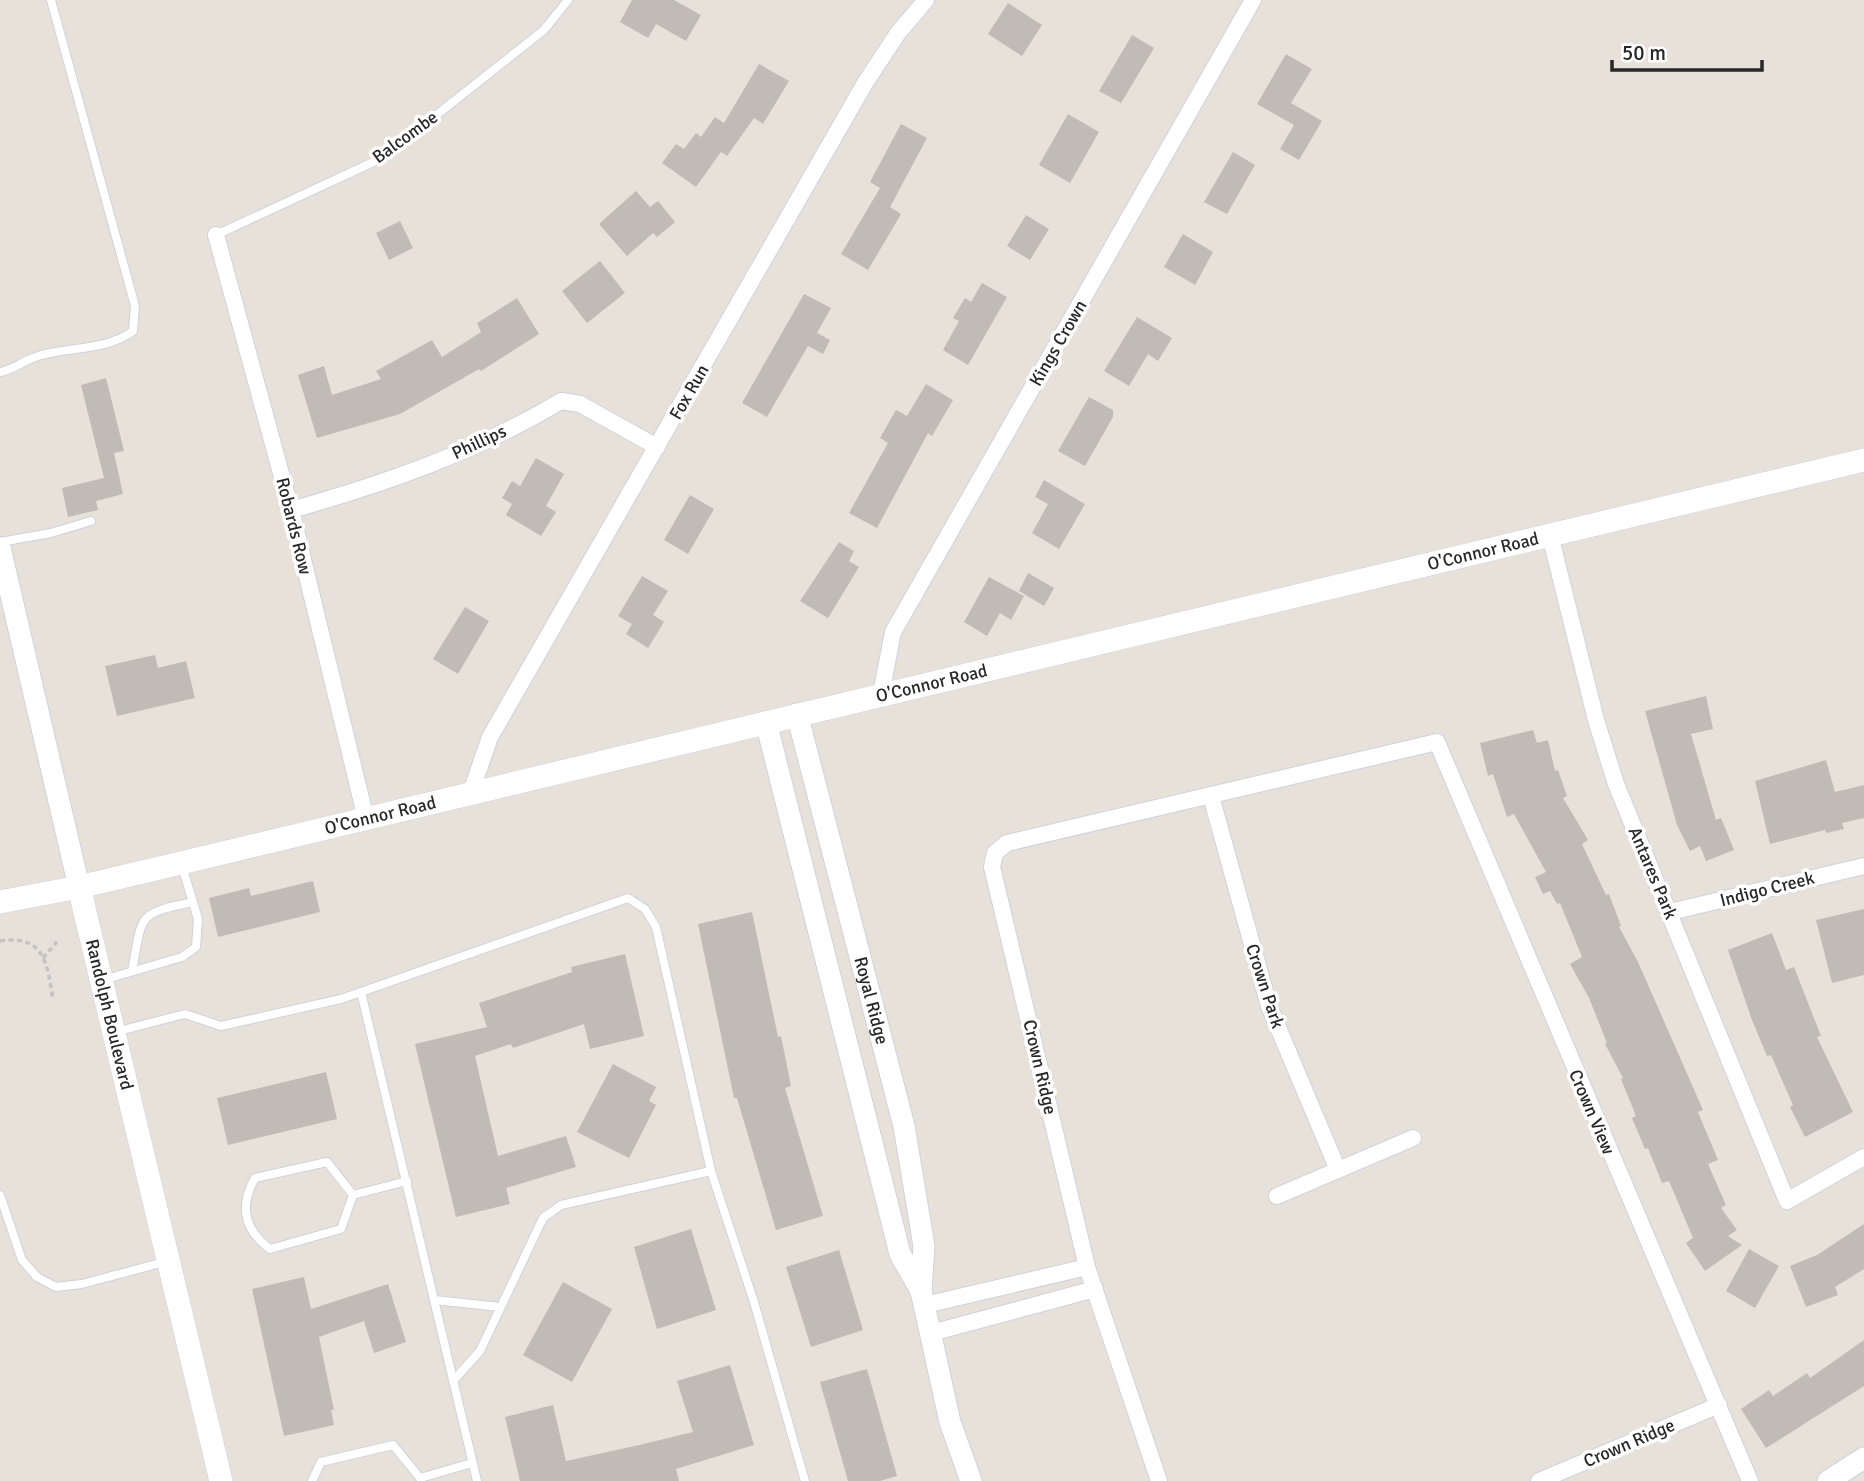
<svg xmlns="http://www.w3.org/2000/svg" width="1864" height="1481" viewBox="0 0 1864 1481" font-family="Signika,sans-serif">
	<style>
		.building { fill: #c1bbb6 }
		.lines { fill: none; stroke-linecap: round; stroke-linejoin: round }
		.service-casing { stroke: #ced2df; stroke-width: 10 }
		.minor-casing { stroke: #ced2df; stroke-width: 18 }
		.tertiary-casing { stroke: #ced2df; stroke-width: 23 }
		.secondary-casing { stroke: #ced2df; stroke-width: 24 }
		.path { stroke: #c3c3c3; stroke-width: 3.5; stroke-dasharray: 5 3.5; stroke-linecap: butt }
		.service { stroke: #fff; stroke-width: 8 }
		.minor { stroke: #fff; stroke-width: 16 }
		.tertiary { stroke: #fff; stroke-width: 21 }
		.secondary { stroke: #fff; stroke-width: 23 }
		.labels { text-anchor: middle; stroke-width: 7; stroke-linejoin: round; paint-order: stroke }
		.street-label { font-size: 18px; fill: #272727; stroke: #fff }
	</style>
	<rect width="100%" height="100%" fill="#e8e1d9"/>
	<!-- building -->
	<g class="building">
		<path d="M632,0h42l27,15 -15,26 -30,-17 -8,14 -28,-16z"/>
		<path d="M1008,3l34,22 -20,31 -34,-22z"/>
		<path d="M1132,35l22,13 -33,55 -22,-12z"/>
		<path d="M1286,54l26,15 -21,34 31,18 -23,39 -19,-11 14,-24 -37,-21z"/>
		<path d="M759,64l30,17 -26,43 -9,-6 -27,38 -6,-4 -25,35 -34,-24 14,-19 8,5 12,-16 5,4 14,-20 9,6z"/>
		<path d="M1068,114l31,18 -29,51 -31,-18z"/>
		<path d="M901,124l26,14 -37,69 11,7 -33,56 -27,-16 39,-66 -10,-6z"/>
		<path d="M1233,152l22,13 -28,49 -23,-12z"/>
		<path d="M636,191l14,16 8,-6 17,21 -18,15 -4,-4 -26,23 -28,-32z"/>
		<path d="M1026,215l23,14 -19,31 -23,-14z"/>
		<path d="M400,221l13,27 -24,12 -13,-27z"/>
		<path d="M1183,234l30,18 -18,33 -31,-18z"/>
		<path d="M600,261l25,32 -38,30 -25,-32z"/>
		<path d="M982,283l25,14 -39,68 -25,-15 16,-29 -6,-3 12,-20 6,4z"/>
		<path d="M804,294l27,14 -14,25 13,7 -7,14 -15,-8 -41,71 -25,-14z"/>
		<path d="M517,298l22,36 -58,37 -2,-2 -79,45 -83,24 -19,-63 26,-9 8,29 49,-16 -5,-8 56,-31 10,17 39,-25 -4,-9z"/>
		<path d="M1137,317l35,21 -14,23 -10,-7 -19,32 -25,-15z"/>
		<path d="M106,378l18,73 -10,2 9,41 -27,7 2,9 -30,7 -6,-29 42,-10 -23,-93z"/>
		<path d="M926,384l27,16 -21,36 -4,-3 -51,95 -28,-15 39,-70 -8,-5 16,-28 11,6z"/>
		<path d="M1089,397l24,13v7l-28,49 -27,-15z"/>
		<path d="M536,458l28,16 -18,32 10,6 -15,24 -35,-21 6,-11 -10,-6 10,-17 8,5z"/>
		<path d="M1044,480l41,24 -26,45 -27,-16 16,-29 -13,-7z"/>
		<path d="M690,495l24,14 -26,45 -24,-14z"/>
		<path d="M839,542l15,9 -5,10 10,6 -31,51 -28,-17z"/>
		<path d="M1028,573l26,15 -10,18 -25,-15z"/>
		<path d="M642,576l26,15 -15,24 11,7 -16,26 -22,-14 6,-10 -14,-8z"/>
		<path d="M989,577l35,19 -13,24 -11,-7 -13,23 -23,-14z"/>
		<path d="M465,607l24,14 -31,53 -25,-15z"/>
		<path d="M155,655l3,13 28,-7 9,37 -78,18 -12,-50z"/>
		<path d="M1706,696l7,33 -22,5 25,86 5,-2 13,32 -28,11 -6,-15 -10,5 -13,-26 -32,-114z"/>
		<path d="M1533,730l4,13 11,-3 7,31 3,-1 9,26 -4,2 25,42 -6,4 24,51 3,-1 12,32 -2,1 19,35 65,148 -5,2 20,48 -10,4 18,41 -5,3 16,22 -9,6 14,9 -37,26 -19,-28 7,-5 -24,-57 -7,2 -14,-35 -3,1 -13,-31 4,-2 -15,-37 2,-1 -18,-34 2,-1 -18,-45 -19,-34 12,-7 -22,-54 -3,1 -7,-13 -7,3 -8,-17 11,-5 -32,-58 -7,3 -14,-43 -5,2 -8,-33z"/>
		<path d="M1826,760l9,32 29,-7v33l-22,5 2,6 -18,4 -1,-3 -55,14 -15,-63z"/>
		<path d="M313,881l7,31 -102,25 -9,-39 40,-10 2,8z"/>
		<path d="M1864,909v66l-32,8 -16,-63z"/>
		<path d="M752,912l26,125 3,-1 10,50 -6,2 38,128 -47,14 -39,-132h-3l-36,-174z"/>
		<path d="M1772,933l14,37 8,-3 27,69 -4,1 36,75 -48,25 -15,-30 3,-2 -22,-50 -4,1 -15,-36 -24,-70z"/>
		<path d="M625,954l19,82 -54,13 -6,-25 -71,24 -2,-4 -36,12 23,100 68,-20 10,31 -70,21 4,16 -54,13 -41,-173 72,-17 -8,-24 93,-31 -1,-5z"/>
		<path d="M613,1064l43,23 -7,14 7,4 -27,53 -52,-26z"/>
		<path d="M326,1072l11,47 -109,26 -11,-47z"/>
		<path d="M1864,1224v45l-29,18 3,8 -32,12 -16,-41 27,-11z"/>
		<path d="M691,1229l25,81 -59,19 -23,-82z"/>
		<path d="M1749,1249l30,17 -24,42 -29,-17z"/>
		<path d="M839,1250l24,80 -52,17 -25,-80z"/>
		<path d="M304,1277l7,32 77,-25 18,58 -32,11 -10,-32 -45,16 15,73h-3l3,15 -50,11 -32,-147z"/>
		<path d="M563,1282l49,27 -40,73 -49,-27z"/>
		<path d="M1864,1340v46l-98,62 -25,-39 28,-19 4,6 34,-23 3,5z"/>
		<path d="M730,1365l24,80 -78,24 3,12h-159l-15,-64 48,-12 13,56 69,-15 58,-14 -16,-51z"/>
		<path d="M867,1369l30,107 -17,5h-32l-28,-99z"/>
	</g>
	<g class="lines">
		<defs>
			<g id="service">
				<path d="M216,235l166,-77 162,-128 24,-30"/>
				<path d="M0,372c12,-2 19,-8 30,-13 33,-14 73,-6 103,-28l2,-25 -84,-306"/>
				<path d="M0,542l51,-9 40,-12"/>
				<path d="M132,971c11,-56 3,-57 61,-69"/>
				<path d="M103,980l79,-23 14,-10 2,-28 -16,-53"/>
				<path d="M361,992l116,489"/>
				<path d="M115,1032l70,-18 36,12 120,-27 287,-101 17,11 11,18 55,244 43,131 51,179"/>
				<path d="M0,1195l22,65 15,17 19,10 26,-3 86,-23"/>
				<path d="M353,1195l-26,-33 -72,16c-16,28 -11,52 15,71l71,-20 12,-34 54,-14"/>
				<path d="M435,1300l65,7"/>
				<path d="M453,1381l27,-30 63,-133 18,-13 150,-34"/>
				<path d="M420,1478l52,-15"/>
				<path d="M312,1481l9,-19 72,-17 27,33"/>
			</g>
			<g id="minor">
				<path d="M216,235l75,275 75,309"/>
				<path d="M291,510c93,-26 187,-59 270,-109l19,3 77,43"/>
				<path d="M1550,535l46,185 20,64 171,417 77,-44"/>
				<path d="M881,694l12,-62 360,-632"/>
				<path d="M470,795l20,-58 375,-654 33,-50 28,-33"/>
				<path d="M1211,796l58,210 69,164"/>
				<path d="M1670,912l194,-46"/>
				<path d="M1277,1196l136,-58"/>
				<path d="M925,1305l162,-38"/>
				<path d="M931,1333l164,-44"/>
				<path d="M1159,1481l-72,-214 -95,-400 3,-14 12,-10 430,-101 313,739"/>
				<path d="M1539,1481l180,-76"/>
			</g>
			<g id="tertiary">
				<path d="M0,548l79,339"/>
				<path id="s1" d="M797,714l107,412 20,120 -3,45 29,131 21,59"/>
				<path d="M766,722l134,532 21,37"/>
				<path d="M1828,1481l36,-23"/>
			</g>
			<g id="secondary">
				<path id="s2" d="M79,887l142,594"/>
				<path id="s3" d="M0,902l79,-15 102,-24 1683,-403"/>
			</g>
		</defs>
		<!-- service casing -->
		<use href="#service" class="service-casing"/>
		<!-- minor casing -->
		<use href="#minor" class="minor-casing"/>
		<!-- tertiary casing -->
		<use href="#tertiary" class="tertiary-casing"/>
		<!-- secondary casing -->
		<use href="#secondary" class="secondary-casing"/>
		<!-- path -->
		<g class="path">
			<path d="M0,941c45,-7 47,23 53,58"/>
			<path d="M43,958l14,-16"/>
		</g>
		<!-- service -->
		<use href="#service" class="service"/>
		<!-- minor -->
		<use href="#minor" class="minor"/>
		<!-- tertiary -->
		<use href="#tertiary" class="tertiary"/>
		<!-- secondary -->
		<use href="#secondary" class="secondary"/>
	</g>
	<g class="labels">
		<!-- street labels -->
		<g class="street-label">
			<text transform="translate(405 137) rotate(-36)" y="6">Balcombe</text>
			<text transform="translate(1058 343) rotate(-60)" y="6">Kings Crown</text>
			<text transform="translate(689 392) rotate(-60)" y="6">Fox Run</text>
			<text transform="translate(479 442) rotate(-25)" y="6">Phillips</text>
			<text transform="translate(294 526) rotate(76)" y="6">Robards Row</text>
			<text dy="6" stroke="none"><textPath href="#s3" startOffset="1524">O'Connor Road</textPath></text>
			<text dy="6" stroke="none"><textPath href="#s3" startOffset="957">O'Connor Road</textPath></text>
			<text dy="6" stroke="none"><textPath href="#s3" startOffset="390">O'Connor Road</textPath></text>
			<text transform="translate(1653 873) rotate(67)" y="6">Antares Park</text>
			<text transform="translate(1767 889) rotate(-14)" y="6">Indigo Creek</text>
			<text transform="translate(1265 986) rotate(72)" y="6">Crown Park</text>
			<text dy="6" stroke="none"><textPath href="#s1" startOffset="296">Royal Ridge</textPath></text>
			<text dy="6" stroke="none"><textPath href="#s2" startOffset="131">Randolph Boulevard</textPath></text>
			<text transform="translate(1040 1067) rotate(77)" y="6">Crown Ridge</text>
			<text transform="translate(1592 1112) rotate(67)" y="6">Crown View</text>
			<text transform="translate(1629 1443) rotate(-23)" y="6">Crown Ridge</text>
		</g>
	</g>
	<!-- scale -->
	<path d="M1612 60v10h150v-10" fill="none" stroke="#272727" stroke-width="3.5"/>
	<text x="1622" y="60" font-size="21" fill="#272727" stroke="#ffffff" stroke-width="5" paint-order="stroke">50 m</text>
</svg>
